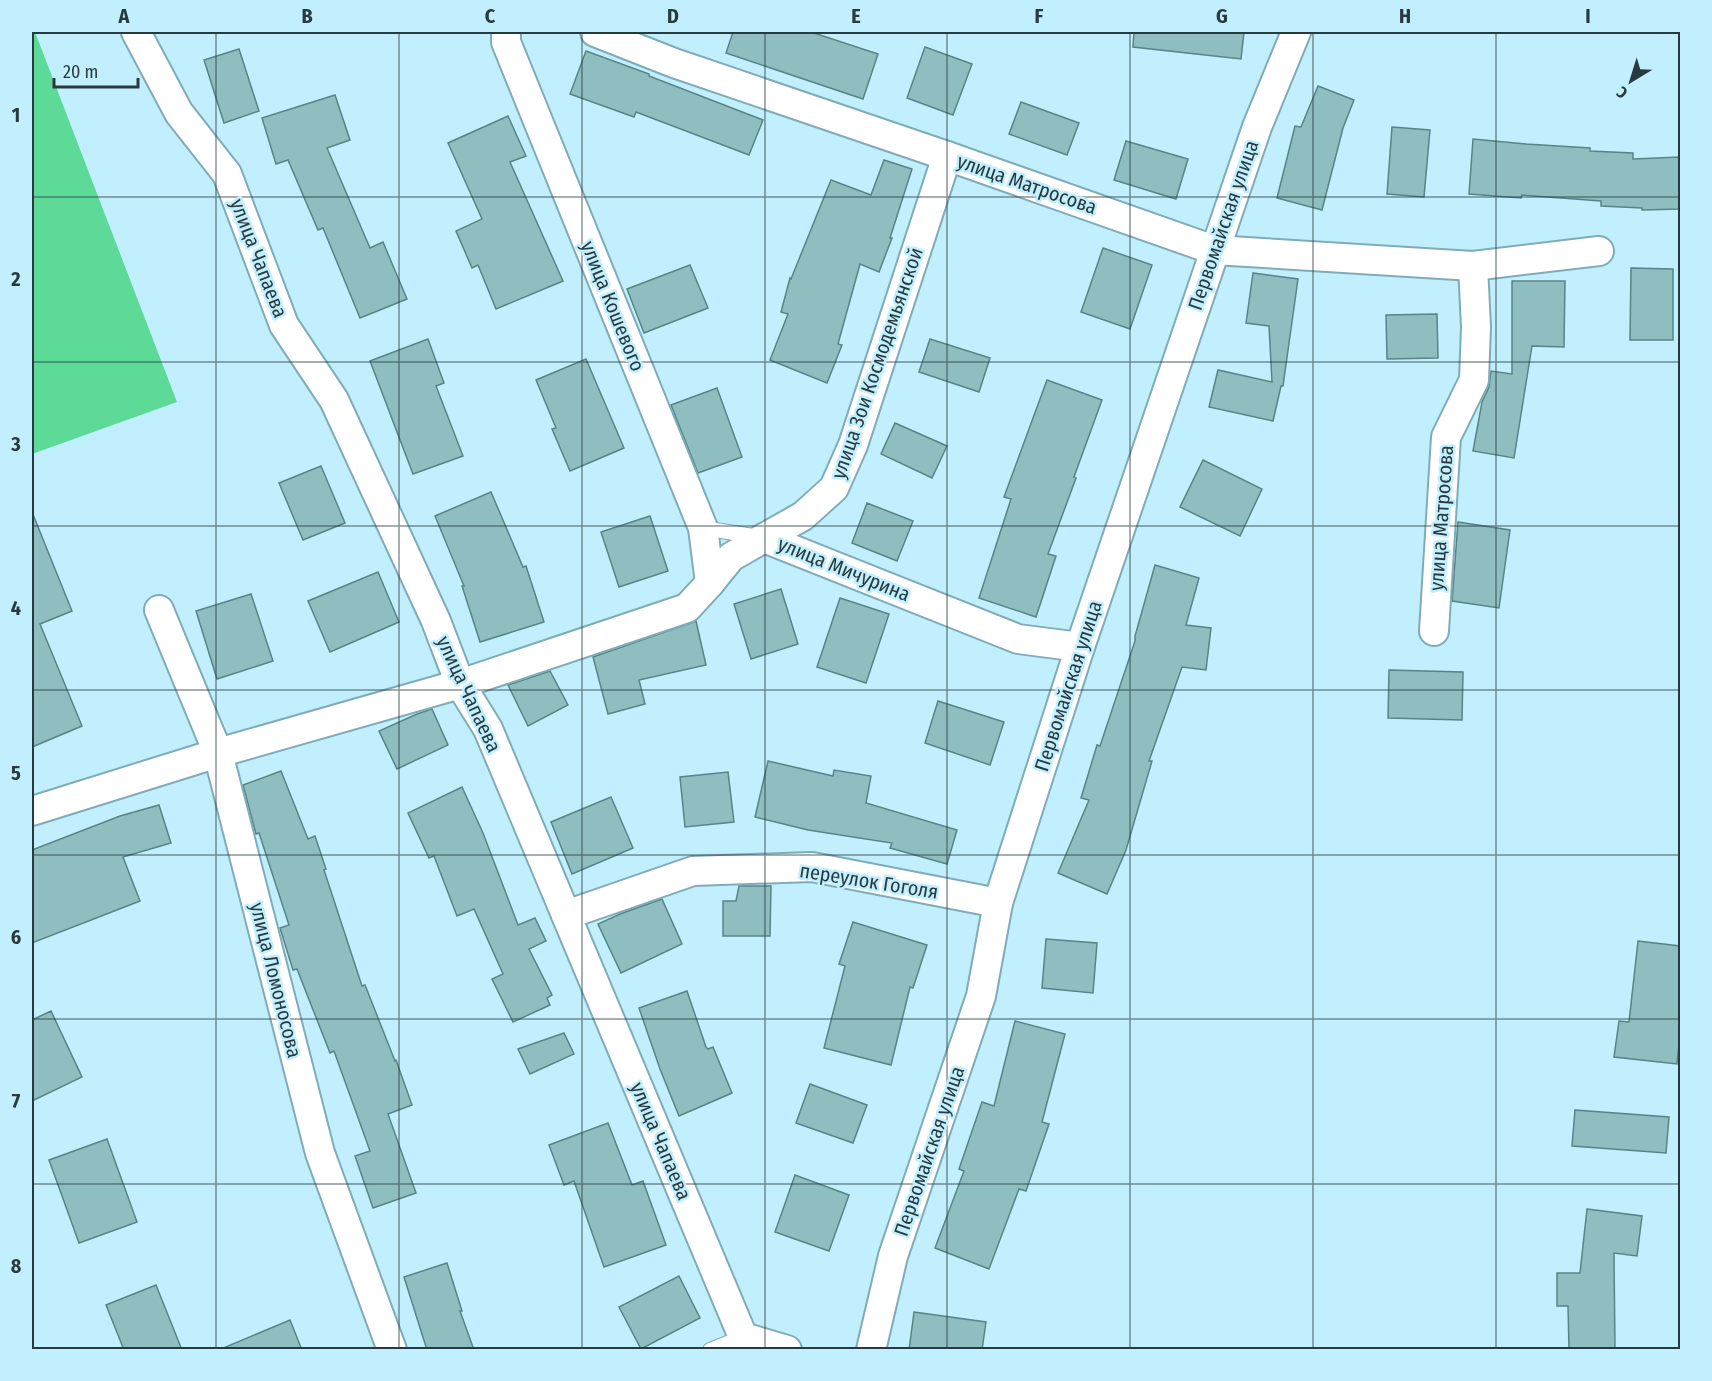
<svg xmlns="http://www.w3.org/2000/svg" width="1712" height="1381" viewBox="0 0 1712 1381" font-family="'Fira Sans Condensed',sans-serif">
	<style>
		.green { fill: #5dd998 }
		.building { fill: #8ebebf; stroke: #578586; stroke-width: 1.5 }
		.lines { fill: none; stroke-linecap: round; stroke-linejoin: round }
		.service-casing { stroke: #80acb9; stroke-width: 16 }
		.minor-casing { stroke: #80acb9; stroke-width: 32 }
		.service { stroke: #fff; stroke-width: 14 }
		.minor { stroke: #fff; stroke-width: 28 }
		.grid { fill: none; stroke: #283a3f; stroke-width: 1.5; stroke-opacity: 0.55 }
		.labels { text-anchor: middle; stroke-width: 5; stroke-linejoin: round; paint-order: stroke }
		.street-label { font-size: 20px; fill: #283a3f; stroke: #c2effd }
		.neatline { fill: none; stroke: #283a3f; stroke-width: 2 }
		.grid-label { font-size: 20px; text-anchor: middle; font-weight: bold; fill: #283a3f }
	</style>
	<rect width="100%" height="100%" fill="#c2effd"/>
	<!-- green -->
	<path class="green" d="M32,32h3l142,370 -145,52z"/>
	<!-- building -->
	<g class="building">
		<path d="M733,32h78l67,22 -15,45 -137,-46z"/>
		<path d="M1134,32h110l-3,27 -108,-12z"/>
		<path d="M925,47l47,17 -19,51 -46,-17z"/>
		<path d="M239,49l20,62 -35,12 -20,-63z"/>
		<path d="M586,51l63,23v2l114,44 -14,35 -113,-43 -2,5 -64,-23z"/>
		<path d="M1318,86l36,14 -11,28 -21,82 -45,-12 18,-72 6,1z"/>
		<path d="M335,95l15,45 -23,8 43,100 13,-6 24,57 -47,19 -37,-90 -5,2 -30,-70 -12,4 -14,-46z"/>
		<path d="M1021,102l58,21 -12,32 -58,-21z"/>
		<path d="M508,116l18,40 -16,6 53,119 -67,28 -18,-44 -6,3 -16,-37 26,-12 -34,-76z"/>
		<path d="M1392,127l38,3 -6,67 -37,-3z"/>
		<path d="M1473,139l53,5 64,4v3l43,2v6l47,-2v52l-38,1v-2l-41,-2v-5l-79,-6 -1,3 -52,-4z"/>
		<path d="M1126,141l62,18 -12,40 -62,-19z"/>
		<path d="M884,160l28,9 -22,69h2l-13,34 -19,-8 -22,80 4,1 -15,38 -57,-23 18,-46 -7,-2 9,-34 1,1 40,-99 40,15z"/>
		<path d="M1103,248l49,17 -22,64 -49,-17z"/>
		<path d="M690,265l18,43 -64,25 -17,-44z"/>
		<path d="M1631,268l42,1v71h-43z"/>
		<path d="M1253,273l45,6 -15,107h-2l-8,35 -64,-14 9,-37 54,12 -3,-56 -23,-3z"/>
		<path d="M1512,281h53l-1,66 -32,-1 -18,112 -41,-7 9,-49 7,-15 2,-16 21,3z"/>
		<path d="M1437,314l1,44 -51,1 -1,-44z"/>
		<path d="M428,339l16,44 -8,3 27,70 -50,18 -43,-113z"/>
		<path d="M930,339l60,19 -11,34 -60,-20z"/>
		<path d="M586,359l38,89 -54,23 -18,-42 4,-1 -20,-48z"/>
		<path d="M1047,380l55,20 -28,77 2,1 -28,76 8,2 -20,61 -57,-19 32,-99 -7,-2z"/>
		<path d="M717,388l25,69 -44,16 -27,-68z"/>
		<path d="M895,423l52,23 -15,32 -51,-24z"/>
		<path d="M1203,460l59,29 -22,47 -60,-29z"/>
		<path d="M321,466l24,57 -42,17 -24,-57z"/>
		<path d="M491,492l32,75 3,-1 18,56 -64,20 -18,-56h2l-29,-70z"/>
		<path d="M867,503l46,18 -16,40 -45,-18z"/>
		<path d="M32,512l40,99 -32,13 42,102 -50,21z"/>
		<path d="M650,516l18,55 -49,16 -18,-55z"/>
		<path d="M1458,522l52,8 -11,78 -47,-7z"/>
		<path d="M1155,565l44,13 -13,47 25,3 -5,42 -24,-3 -33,94h3l-26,89 -19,44 -49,-21 31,-73 -8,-2 16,-53 3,1 35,-105v-5z"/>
		<path d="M378,572l21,50 -69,30 -22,-51z"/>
		<path d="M781,589l17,55 -47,15 -17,-55z"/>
		<path d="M251,594l22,67 -56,18 -21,-68z"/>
		<path d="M840,598l49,16 -23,69 -49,-16z"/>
		<path d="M696,621l10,44 -67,15 6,24 -37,10 -15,-57z"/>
		<path d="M1389,670l74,2 -1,48 -74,-2z"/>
		<path d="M550,671l18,34 -40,21 -20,-41z"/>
		<path d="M938,701l66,21 -14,43 -65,-22z"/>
		<path d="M432,709l16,36 -51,24 -18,-38 38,-17z"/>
		<path d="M768,761l65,15 1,-6 37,6 -5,27 91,27 -10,34 -57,-16 2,-5 -84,-13 -53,-13z"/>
		<path d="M281,771l27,68 7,-3 11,33 -2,1 38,116 3,-1 30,76 1,-1 16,45 -24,9 28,79 -43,15 -18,-52 15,-5 -36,-100 -4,2 -33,-84 -4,1 -13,-42 9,-3 -30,-92 -3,1 -13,-49z"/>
		<path d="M728,772l6,50 -49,5 -5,-50z"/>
		<path d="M462,787l21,46 35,92 17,-7 11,23 -17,8 23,46 -5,3 3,7 -37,17 -21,-43 11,-5 -29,-65 -17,7 -23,-60 -5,2 -21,-45z"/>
		<path d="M611,797l22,51 -61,26 -21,-52z"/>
		<path d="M159,805l12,38 -48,14 17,44 -108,42v-93l88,-34z"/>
		<path d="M739,886h32l-1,50h-47v-35h13z"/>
		<path d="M662,899l20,45 -61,29 -23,-49 22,-10z"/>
		<path d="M853,922l74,23 -14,43 -3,-1 -19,78 -67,-17 21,-82 -6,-2z"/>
		<path d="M1046,939l51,4 -4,50 -51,-5z"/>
		<path d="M1638,941l42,5v87l-3,31 -63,-7 5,-36 10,1z"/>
		<path d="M687,991l19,56 2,2 5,-2 19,46 -53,23 -19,-47 -21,-61z"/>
		<path d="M51,1011l31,66 -50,24v-81z"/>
		<path d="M1015,1021l50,13 -23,88 7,2 -23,67 -7,-2 -30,80 -54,-21 29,-77 -5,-2 23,-67 12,4z"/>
		<path d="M564,1033l10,21 -44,20 -12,-25z"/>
		<path d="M810,1084l57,21 -14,38 -57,-20z"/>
		<path d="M1575,1110l94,7 -3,36 -94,-7z"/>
		<path d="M608,1123l24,62 11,-4 23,64 -62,22 -30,-86 -10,4 -15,-40z"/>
		<path d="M107,1139l30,83 -58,21 -30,-83z"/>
		<path d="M795,1175l54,20 -20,56 -54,-19z"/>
		<path d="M1587,1209l55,7 -5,40 -23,-3 1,97h-46l-1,-44h-11v-33h23z"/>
		<path d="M447,1263l15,48h-2l14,39h-47l-23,-73z"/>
		<path d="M679,1276l21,42 -59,31 -22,-42z"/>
		<path d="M156,1285l26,65h-58l-18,-45z"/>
		<path d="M914,1312l72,10 -4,28h-73z"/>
		<path d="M290,1320l12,30h-81v-1z"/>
	</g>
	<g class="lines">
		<defs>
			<g id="service">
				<path d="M703,528l56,9"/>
				<path d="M710,1350l33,-13"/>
			</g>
			<g id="minor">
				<path d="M136,32l43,81 48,61 57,151 50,75 102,221 24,63 28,45 255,608 44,13"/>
				<path d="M506,32v10l197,486 7,55"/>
				<path d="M595,32l79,31 273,93 267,94 259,16 126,-15"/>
				<path d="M764,538l39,-22 31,-28 19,-43 94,-289"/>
				<path d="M159,610l59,143 102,400 72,197"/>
				<path d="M1434,631l12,-194 28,-57 2,-53 -3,-61"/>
				<path d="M32,811l186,-58 242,-69 227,-76 23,-25 21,-26 33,-19 254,101 62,8"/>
				<path d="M566,915l127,-44 119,-4 186,36"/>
				<path d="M871,1350l22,-94 88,-260 17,-93 82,-256 177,-520 39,-95"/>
			</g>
		</defs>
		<!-- service casing -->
		<use href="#service" class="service-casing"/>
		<!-- minor casing -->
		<use href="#minor" class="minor-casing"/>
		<!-- service -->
		<use href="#service" class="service"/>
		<!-- minor -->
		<use href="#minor" class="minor"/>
	</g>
	<!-- grid -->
	<path class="grid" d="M216,32v1318M399,32v1318M582,32v1318M765,32v1318M947,32v1318M1130,32v1318M1313,32v1318M1496,32v1318M32,197h1648M32,362h1648M32,526h1648M32,690h1648M32,855h1648M32,1019h1648M32,1184h1648"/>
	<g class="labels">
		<!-- street labels -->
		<g class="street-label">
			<text transform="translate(1027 184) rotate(19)" y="7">улица Матросова</text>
			<text transform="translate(1223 225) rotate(-71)" y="7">Первомайская улица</text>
			<text transform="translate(259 258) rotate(69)" y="7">улица Чапаева</text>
			<text transform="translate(613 306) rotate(68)" y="7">улица Кошевого</text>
			<text transform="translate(877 363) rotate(-71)" y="7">улица Зои Космодемьянской</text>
			<text transform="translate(1441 518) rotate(-86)" y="7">улица Матросова</text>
			<text transform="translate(844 569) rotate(22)" y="7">улица Мичурина</text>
			<text transform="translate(1068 686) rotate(-72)" y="7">Первомайская улица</text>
			<text transform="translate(469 694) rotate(65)" y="7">улица Чапаева</text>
			<text transform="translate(869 881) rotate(9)" y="7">переулок Гоголя</text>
			<text transform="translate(276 980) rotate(76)" y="7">улица Ломоносова</text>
			<text transform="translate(661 1141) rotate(67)" y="7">улица Чапаева</text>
			<text transform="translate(929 1151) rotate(-71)" y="7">Первомайская улица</text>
		</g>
	</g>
	<!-- border -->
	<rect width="1712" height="1381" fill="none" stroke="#c2effd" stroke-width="66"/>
	<!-- north arrow -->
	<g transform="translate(1631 81) rotate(218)" stroke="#c2effd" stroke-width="4.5" paint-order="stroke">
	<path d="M0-4.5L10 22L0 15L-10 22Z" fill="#283a3f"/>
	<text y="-9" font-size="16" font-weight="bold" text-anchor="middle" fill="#283a3f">С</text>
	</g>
	<!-- scale -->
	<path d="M54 78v9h84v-9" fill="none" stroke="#283a3f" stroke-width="3"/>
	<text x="63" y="78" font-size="18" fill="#283a3f" stroke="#c2effd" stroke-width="4.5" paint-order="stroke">20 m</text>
	<rect x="33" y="33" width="1646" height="1315" class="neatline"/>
	<g class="grid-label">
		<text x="124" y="23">A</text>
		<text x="307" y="23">B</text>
		<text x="490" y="23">C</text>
		<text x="673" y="23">D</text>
		<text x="856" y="23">E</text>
		<text x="1039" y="23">F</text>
		<text x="1222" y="23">G</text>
		<text x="1405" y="23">H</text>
		<text x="1588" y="23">I</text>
		<text x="16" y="122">1</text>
		<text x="16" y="286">2</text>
		<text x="16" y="451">3</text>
		<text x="16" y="615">4</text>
		<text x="16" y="780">5</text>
		<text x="16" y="944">6</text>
		<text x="16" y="1108">7</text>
		<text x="16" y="1273">8</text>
	</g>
</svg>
